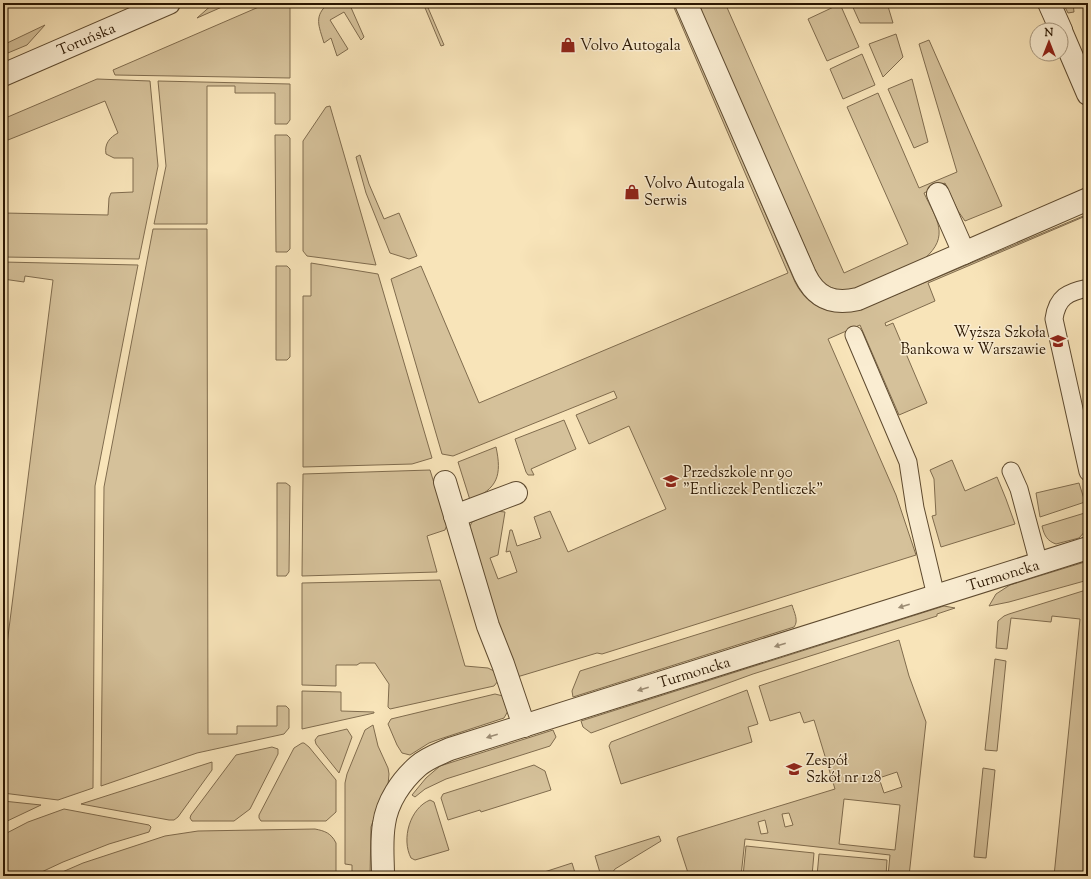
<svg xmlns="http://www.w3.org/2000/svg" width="1091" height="879" viewBox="0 0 1091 879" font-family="'Sorts Mill Goudy',serif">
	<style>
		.green { fill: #d5c19a; stroke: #806c4e; fill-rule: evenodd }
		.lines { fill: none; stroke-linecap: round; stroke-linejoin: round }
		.lane-casing { stroke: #5e4a2f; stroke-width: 19 }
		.street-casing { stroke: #5e4a2f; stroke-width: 24 }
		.lane { stroke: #faedd2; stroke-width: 17 }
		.street { stroke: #faedd2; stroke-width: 22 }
		.oneway { fill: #9c8c74 }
		.labels { text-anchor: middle; stroke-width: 3; stroke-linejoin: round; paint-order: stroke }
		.street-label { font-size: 15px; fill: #2a1601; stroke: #faedd2 }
		.poi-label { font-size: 15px; fill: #2a1601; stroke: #faedd2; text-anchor: start }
	</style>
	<rect width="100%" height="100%" fill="#f8e4b9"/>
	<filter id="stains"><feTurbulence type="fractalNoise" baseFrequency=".005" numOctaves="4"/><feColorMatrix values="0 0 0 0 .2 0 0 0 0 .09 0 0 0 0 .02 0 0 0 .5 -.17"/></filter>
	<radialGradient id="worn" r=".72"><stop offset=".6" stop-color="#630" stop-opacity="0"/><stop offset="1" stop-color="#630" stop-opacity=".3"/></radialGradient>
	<!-- green -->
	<g class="green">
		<path d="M214,3h17l-34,15z"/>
		<path d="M268,3h22v75l-175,-3 -2,-5z"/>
		<path d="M329,3h20l15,34 -3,3 -17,-28 -14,8 18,29 -11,7 -6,-18 -7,5c-5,-17 -11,-27 5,-40z"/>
		<path d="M423,3h3l18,42 -3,1z"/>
		<path d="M672,3h3l120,279c14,28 40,35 69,26l224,-94v1l-160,68 7,18 -50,22 1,3 7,-3 34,80 -28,12 -39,-90 -32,14 68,156 20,60 -314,99 -5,-1 -80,24 -16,-39 -32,-110 3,-6 24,-11 9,1 -7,43 -8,3 8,21 19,-7 -7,-21 -4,1 4,-22h2l5,16 24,-8 -7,-21 16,-6 18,41 98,-43 -37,-83 -40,18 -13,-29 41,-17 -3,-7 -161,65 -11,-2 -51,-175 30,-13 58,137 309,-130z"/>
		<path d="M697,3h28l119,270 64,-29 -61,-137 31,-14 41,95 38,-16 -38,-128 10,-4 73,166 -37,15 -7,-10 -13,-28 -21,10c12,26 27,43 0,66l-73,31c-14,1 -19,-1 -31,-9z"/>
		<path d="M851,3h36l6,20h-33z"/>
		<path d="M1063,3h10l1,9 -6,1z"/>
		<path d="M840,4l19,43 -32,14 -19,-42z"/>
		<path d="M45,25l-18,20 -24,10v-10z"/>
		<path d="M896,34l7,23 -20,20 -14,-33z"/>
		<path d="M862,54l13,31 -32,14 -13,-30z"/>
		<path d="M97,79l53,2 8,85 -19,93 -136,-2v-44l105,2 1,-17 2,-5 22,-1v-34h-19l-8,-4c-2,-10 4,-17 12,-21l-13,-32 -102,41v-23z"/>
		<path d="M912,79l16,63 -14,6 -26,-59z"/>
		<path d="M158,81l132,3v36l-3,4h-12v-31h-40v-7h-28v138h-53l12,-58z"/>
		<path d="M330,106l46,159 -69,-9 -4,-5v-110l23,-34z"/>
		<path d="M275,135h12l3,3v111l-3,3h-11z"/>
		<path d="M360,155l9,29 15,35 15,-6 18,43 -8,3 -19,-6 -24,-60 -10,-36z"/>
		<path d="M153,229h54l1,505h29v-8h40v-20h9l3,3v19l-5,6 -87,19 -96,33 3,-299z"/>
		<path d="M3,262l135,3 -43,221 -2,302 -35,12 -55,-7v-117l50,-396 -28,-4 -1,6 -21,-3z"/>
		<path d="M311,263l67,11 54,184 -20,6 -109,3v-171h8z"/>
		<path d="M276,266h11l3,3v88l-3,3h-11z"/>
		<path d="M564,420l12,29 -45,20 3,6h-6l-2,-3 -11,-33z"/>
		<path d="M496,447c6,28 2,42 -26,53l-12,-38z"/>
		<path d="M952,460l13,31 32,-14 9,22 9,25 -74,23 -9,-31 4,-1 -2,-36 -4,-9z"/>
		<path d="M430,470l17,55 -2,5 -18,6 10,36 -135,4 1,-102z"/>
		<path d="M277,483h9l4,3 -1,86 -3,4h-9z"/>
		<path d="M1079,483l6,19 -45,15 -4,-24z"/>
		<path d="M1088,512v16l-9,10 -23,6c-9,-3 -12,-9 -14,-18z"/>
		<path d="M1088,561v19l-79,22 -20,4 7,-12 14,-9z"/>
		<path d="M440,580l25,86 23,2 6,3 4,10 -4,5 -104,23 -2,-2 1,-23 -14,-21h-15l-3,2h-21v21l-34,-1v-102z"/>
		<path d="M1086,590l2,2v284h-34l26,-257 -28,-3 -1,6 -40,-4 -4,31 -11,-1 2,-27 6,-5 5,-2z"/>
		<path d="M792,605c2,7 7,16 2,22l-221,70 -1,-6 8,-20z"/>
		<path d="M944,606l11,2 -18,6v2l-184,58 -162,59 -8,-6 -2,-6z"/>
		<path d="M899,640l10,36 17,46 -17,154h-21l2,-21 -145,-16 -4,37h-52l-12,-37 1,-2 157,-48 -21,-69 -10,3 -4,-11 -30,9 -11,-35zM897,772l5,15 -18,6 -5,-15zM844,799l56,6 -5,45 -56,-6zM789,813l4,12 -8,2 -3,-13zM765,820l3,13 -7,1 -3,-12z"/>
		<path d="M995,659l11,2 -9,90 -12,-1z"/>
		<path d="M747,690l11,34 -10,3 4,15 -131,42 -12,-38 2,-4z"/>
		<path d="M302,691l39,1v19l33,1v1l-72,16z"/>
		<path d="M495,694l8,2 5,15 -4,7 -64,21 -11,4 -19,12 -8,-2 -5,-8 -9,-21 3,-5z"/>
		<path d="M373,725l5,21 10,22 1,6 -1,11 -9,18 -8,24 -1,49h-18v-11l-7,-1v-81l2,-9 18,-44z"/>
		<path d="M347,729l5,8 -13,36 -23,-29 -1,-4 3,-4z"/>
		<path d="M553,730l3,7 -6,9 -104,33 -21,10 -10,8 -3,-2 14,-17 14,-12z"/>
		<path d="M302,743h2l5,4 27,33v32l-10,9h-65l-2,-3v-3l35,-67z"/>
		<path d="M272,747l6,2v5l-28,55 -16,12h-42l-2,-3 1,-3 45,-60z"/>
		<path d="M212,762v8l-34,47 -4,3h-5l-88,-16z"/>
		<path d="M534,765l11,6 6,19 -70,22 -1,-2 -32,10 -7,-22 2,-4z"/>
		<path d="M983,768l12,2 -9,88 -12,-1z"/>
		<path d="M430,800l4,2 15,48 -34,10 -4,-2c-10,-19 -1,-50 19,-58z"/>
		<path d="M3,801l38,4 -38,18z"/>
		<path d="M64,809l85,16 2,2 -2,5 -40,12 -46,18 -30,14h-30v-41l25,-13z"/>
		<path d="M315,829c10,2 16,4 21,14v33h-283l30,-13 82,-27 33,-5z"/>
		<path d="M659,836l2,5 -46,28 -3,4 -1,3h-10l-6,-20z"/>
		<path d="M746,846l68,7 -2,23h-69z"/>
		<path d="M819,854l68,6 -1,16h-69z"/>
		<path d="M572,863l4,13h-44z"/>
	</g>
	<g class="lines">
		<defs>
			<g id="lane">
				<path d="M1088,288c-20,4 -31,9 -34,31l34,153"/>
				<path d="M854,335l54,127 7,46 21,88"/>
				<path d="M1011,471l8,18 20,75"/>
			</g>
			<g id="street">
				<path d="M686,3l119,272c11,23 28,30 53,24l230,-100"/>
				<path d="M1049,3l12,27"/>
				<path d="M1061,31l27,63"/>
				<path d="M3,75l166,-72"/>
				<path d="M938,194l26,59"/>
				<path d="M445,482l43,144 15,38 21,62"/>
				<path d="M455,516l61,-23"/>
				<path d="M383,876c0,-17 -2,-35 1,-52 3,-22 17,-43 34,-58 9,-8 21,-12 32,-17l638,-201"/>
			</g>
		</defs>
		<!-- lane casing -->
		<use href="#lane" class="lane-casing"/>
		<!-- street casing -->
		<use href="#street" class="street-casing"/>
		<!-- lane -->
		<use href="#lane" class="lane"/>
		<!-- street -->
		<use href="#street" class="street"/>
	</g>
	<!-- one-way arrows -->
	<defs><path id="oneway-solid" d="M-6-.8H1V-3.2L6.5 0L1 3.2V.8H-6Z"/></defs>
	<g class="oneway">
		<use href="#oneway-solid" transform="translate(904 606) rotate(163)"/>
		<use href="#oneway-solid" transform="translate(780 645) rotate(163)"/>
		<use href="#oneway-solid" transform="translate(643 689) rotate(163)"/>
		<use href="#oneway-solid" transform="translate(492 736) rotate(163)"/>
	</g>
	<!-- icons -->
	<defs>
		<symbol id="shop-bare" viewBox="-9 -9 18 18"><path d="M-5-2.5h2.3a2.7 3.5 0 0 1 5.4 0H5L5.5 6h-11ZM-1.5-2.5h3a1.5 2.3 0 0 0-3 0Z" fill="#8f2418" stroke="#faedd2" stroke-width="2.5" paint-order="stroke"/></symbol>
		<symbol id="university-bare" viewBox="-9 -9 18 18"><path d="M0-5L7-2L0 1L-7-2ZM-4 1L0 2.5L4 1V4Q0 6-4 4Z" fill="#8f2418" stroke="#faedd2" stroke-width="2.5" paint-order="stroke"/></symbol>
		<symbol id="school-bare" viewBox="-9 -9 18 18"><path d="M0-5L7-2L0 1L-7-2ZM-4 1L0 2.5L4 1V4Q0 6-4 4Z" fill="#8f2418" stroke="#faedd2" stroke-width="2.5" paint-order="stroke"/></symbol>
	</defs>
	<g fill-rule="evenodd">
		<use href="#shop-bare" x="557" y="34" width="22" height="22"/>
		<use href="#shop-bare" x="621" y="181" width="22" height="22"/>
		<use href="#university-bare" x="1047" y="330" width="22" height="22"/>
		<use href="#school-bare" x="660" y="470" width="22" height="22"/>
		<use href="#school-bare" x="783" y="758" width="22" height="22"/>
	</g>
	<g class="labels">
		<!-- street labels -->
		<g class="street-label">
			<text transform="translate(86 39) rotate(-23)" y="5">Toruńska</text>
			<text transform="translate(1003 575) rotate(-17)" y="5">Turmoncka</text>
			<text transform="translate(694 672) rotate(-17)" y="5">Turmoncka</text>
		</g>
		<!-- poi labels -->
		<g class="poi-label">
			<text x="580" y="50">Volvo Autogala</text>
			<text x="644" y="188">Volvo Autogala<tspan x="644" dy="17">Serwis</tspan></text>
			<text x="1046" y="337" text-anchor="end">Wyższa Szkoła<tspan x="1046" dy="17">Bankowa w Warszawie</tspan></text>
			<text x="683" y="477">Przedszkole nr 90<tspan x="683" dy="17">"Entliczek Pentliczek"</tspan></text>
			<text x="806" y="765">Zespół<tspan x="806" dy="17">Szkół nr 128</tspan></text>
		</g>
	</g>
	<!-- margin -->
	<rect width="1091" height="879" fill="none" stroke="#f8e4b9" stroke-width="16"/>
	<rect x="4" y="4" width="1083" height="871" fill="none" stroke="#2a1601" stroke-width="2"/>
	<rect x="8" y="8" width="1075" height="863" fill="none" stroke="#2a1601"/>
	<!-- north arrow -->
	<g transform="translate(1049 42)"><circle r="19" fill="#faedd2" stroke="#a7977e"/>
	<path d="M0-3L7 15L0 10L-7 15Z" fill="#8f2418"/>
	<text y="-6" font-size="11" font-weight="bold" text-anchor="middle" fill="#2a1601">N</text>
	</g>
	<rect width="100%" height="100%" filter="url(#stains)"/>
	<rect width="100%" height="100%" fill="url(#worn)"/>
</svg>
